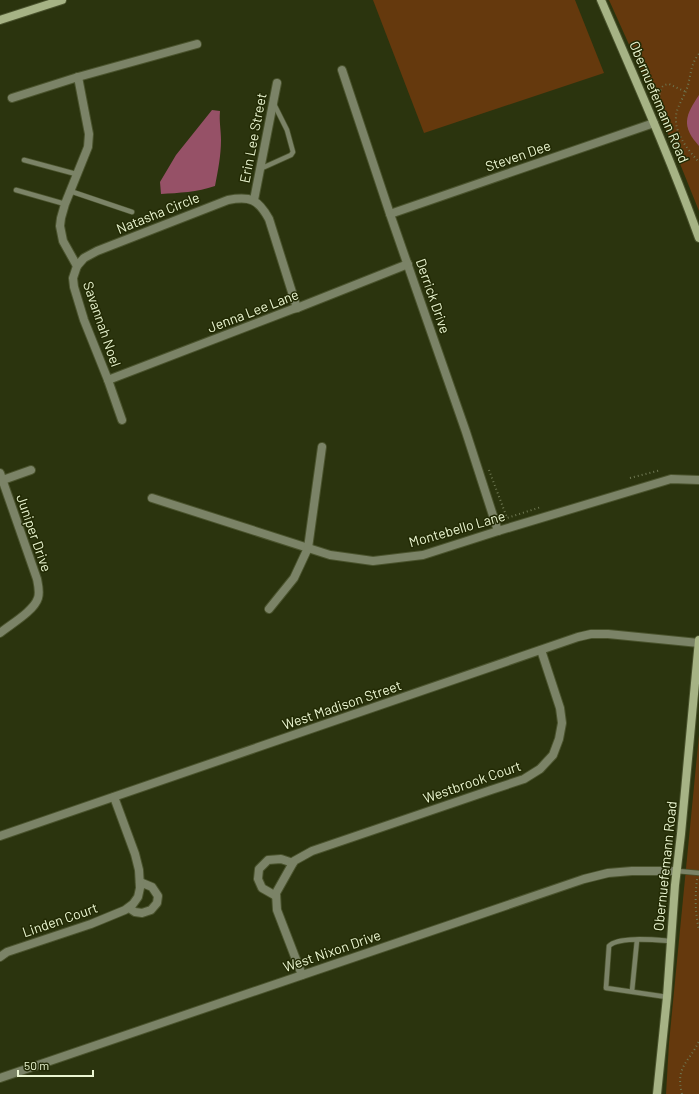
<svg xmlns="http://www.w3.org/2000/svg" width="699" height="1094" viewBox="0 0 699 1094" font-family="Barlow,sans-serif">
	<style>
		.green { fill: #65390d }
		.water { fill: #965167 }
		.lines { fill: none; stroke-linecap: round; stroke-linejoin: round }
		.lane-casing { stroke: #4a532d; stroke-width: 6 }
		.street-casing { stroke: #4a532d; stroke-width: 10 }
		.secondary-casing { stroke: #4a532d; stroke-width: 10 }
		.path { stroke: #6e7752; stroke-width: 2; stroke-dasharray: 1 3; stroke-linecap: butt }
		.lane { stroke: #7b8367; stroke-width: 4.5 }
		.street { stroke: #7b8367; stroke-width: 8 }
		.secondary { stroke: #a6b385; stroke-width: 8 }
		.labels { text-anchor: middle; stroke-width: 3; stroke-linejoin: round; paint-order: stroke }
		.street-label { font-size: 14px; fill: #eaf5d1; stroke: #222a04 }
	</style>
	<rect width="100%" height="100%" fill="#2b340e"/>
	<!-- green -->
	<g class="green">
		<path d="M373,0h202l29,73 -180,60z"/>
		<path d="M609,0h90v211l-41,-102z"/>
		<path d="M699,735v359h-33l3,-51z"/>
	</g>
	<!-- water -->
	<g class="water">
		<path d="M699,95v51c-18,-20 -14,-30 0,-51z"/>
		<path d="M212,110l8,1c-1,11 1,18 1,29 0,15 -3,31 -6,46 -18,6 -36,7 -54,8l-1,-12 16,-27z"/>
	</g>
	<g class="lines">
		<defs>
			<g id="lane">
				<path d="M24,160l52,14"/>
				<path d="M260,169l31,-14 2,-3 -6,-22 -13,-26"/>
				<path d="M16,190l49,14"/>
				<path d="M70,191l62,21"/>
				<path d="M677,871l22,2"/>
				<path d="M632,991l5,-51"/>
				<path d="M667,997l-61,-9 3,-42c9,-10 48,-6 61,-5"/>
			</g>
			<g id="street">
				<path d="M342,70l48,144 76,218 32,99"/>
				<path d="M78,77l11,57 -1,13 -23,57 -4,14 -1,8 3,15 14,25 -4,12 1,9 10,33 24,60 14,40"/>
				<path d="M12,98l66,-21 119,-33"/>
				<path d="M254,200l23,-117"/>
				<path d="M390,214l264,-91"/>
				<path d="M77,266l7,-8 13,-7 131,-51c22,-4 30,-1 41,19l28,89"/>
				<path d="M108,380l185,-71 4,-1 111,-44"/>
				<path d="M0,473l37,106c1,5 3,13 1,19 -4,13 -27,26 -38,35"/>
				<path d="M0,481l31,-11"/>
				<path d="M152,498l178,57 43,6 50,-6 75,-24 173,-52 28,1"/>
				<path d="M269,609l25,-31 14,-30 14,-101"/>
				<path d="M0,836l578,-199 13,-3h17l91,9"/>
				<path d="M276,896l-14,-8 -4,-9 1,-10 9,-9 13,-1 12,4"/>
				<path d="M129,908l6,4 7,1 9,-3 6,-7 1,-7 -6,-9 -12,-5"/>
				<path d="M0,957l7,-5 84,-28 34,-14 8,-6 5,-7 2,-9 -1,-18 -4,-16 -21,-57"/>
				<path d="M302,975l-25,-65 -1,-17 18,-32 18,-10 179,-61 33,-11 16,-10 13,-14 6,-16 3,-16 -2,-15 -19,-58"/>
				<path d="M0,1078l584,-199 24,-6 24,-2h45"/>
			</g>
			<g id="secondary">
				<path d="M601,0c34,79 69,157 98,238"/>
				<path d="M0,20l62,-20"/>
				<path d="M657,1094l10,-97 8,-112 6,-51 18,-194"/>
			</g>
		</defs>
		<!-- lane casing -->
		<use href="#lane" class="lane-casing"/>
		<!-- street casing -->
		<use href="#street" class="street-casing"/>
		<!-- secondary casing -->
		<use href="#secondary" class="secondary-casing"/>
		<!-- path -->
		<g class="path">
			<path d="M699,54c-8,9 -8,20 -11,31 -2,8 -7,15 -10,23 -8,20 8,40 21,54"/>
			<path d="M656,105l2,-1c3,-8 -1,-19 11,-20l17,8"/>
			<path d="M489,470l18,48 34,-11"/>
			<path d="M630,478l31,-8"/>
			<path d="M697,879c-2,18 -2,33 2,51"/>
			<path d="M682,1094c-7,-28 7,-31 17,-53"/>
		</g>
		<!-- lane -->
		<use href="#lane" class="lane"/>
		<!-- street -->
		<use href="#street" class="street"/>
		<!-- secondary -->
		<use href="#secondary" class="secondary"/>
	</g>
	<g class="labels">
		<!-- street labels -->
		<g class="street-label">
			<text transform="translate(659 102) rotate(67)" y="5">Obernuefemann Road</text>
			<text transform="translate(253 138) rotate(-79)" y="5">Erin Lee Street</text>
			<text transform="translate(518 156) rotate(-19)" y="5">Steven Dee</text>
			<text transform="translate(158 213) rotate(-22)" y="5">Natasha Circle</text>
			<text transform="translate(433 296) rotate(71)" y="5">Derrick Drive</text>
			<text transform="translate(253 311) rotate(-21)" y="5">Jenna Lee Lane</text>
			<text transform="translate(102 324) rotate(71)" y="5">Savannah Noel</text>
			<text transform="translate(457 529) rotate(-16)" y="5">Montebello Lane</text>
			<text transform="translate(34 533) rotate(71)" y="5">Juniper Drive</text>
			<text transform="translate(342 705) rotate(-19)" y="5">West Madison Street</text>
			<text transform="translate(472 782) rotate(-19)" y="5">Westbrook Court</text>
			<text transform="translate(665 866) rotate(-84)" y="5">Obernuefemann Road</text>
			<text transform="translate(60 920) rotate(-19)" y="5">Linden Court</text>
			<text transform="translate(332 951) rotate(-19)" y="5">West Nixon Drive</text>
		</g>
	</g>
	<!-- scale -->
	<path d="M18 1070v6h75v-6" fill="none" stroke="#eaf5d1" stroke-width="2"/>
	<text x="24" y="1070" font-size="12" fill="#eaf5d1" stroke="#222a04" stroke-width="3" paint-order="stroke">50 m</text>
</svg>
